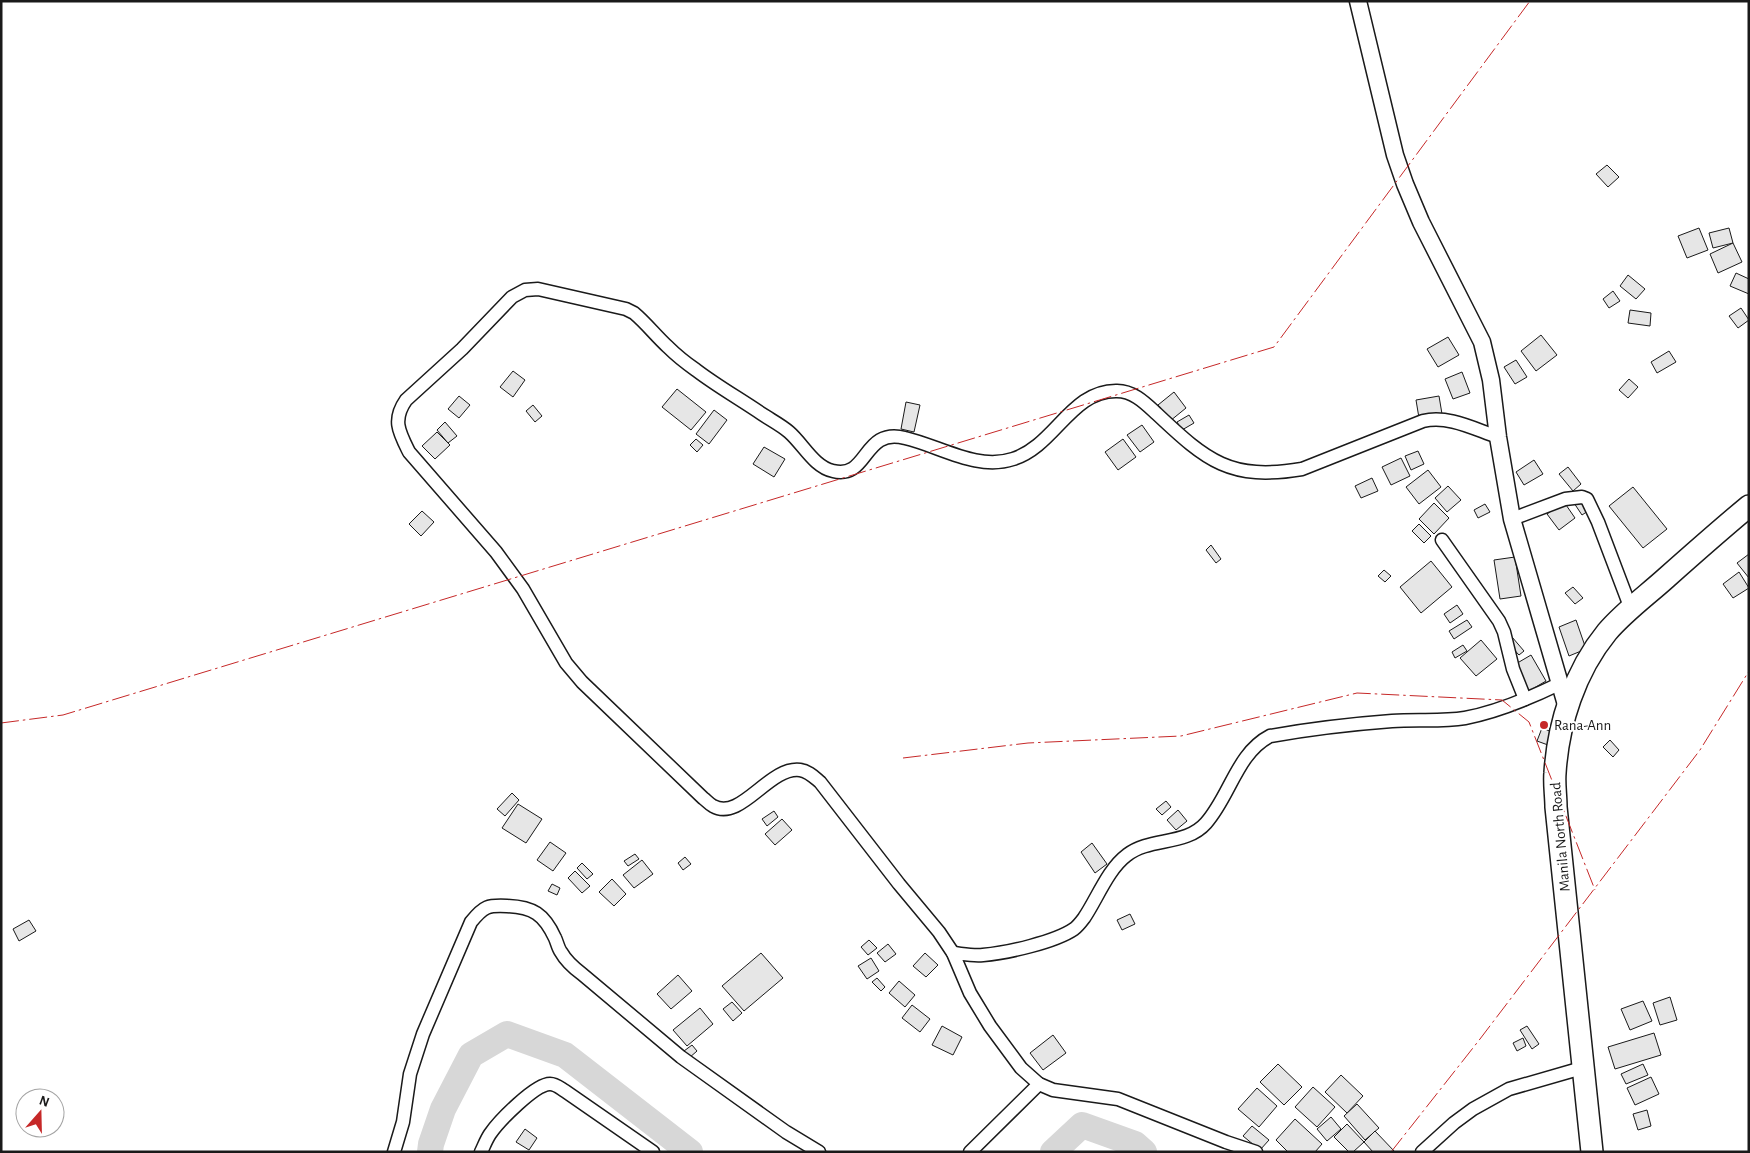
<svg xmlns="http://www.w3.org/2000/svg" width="1750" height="1153" viewBox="0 0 1750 1153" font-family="'Alegreya Sans',sans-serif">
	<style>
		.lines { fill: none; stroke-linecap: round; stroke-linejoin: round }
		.river { stroke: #d7d7d7; stroke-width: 26 }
		.building { fill: #e6e6e6; stroke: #1a1a1a }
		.minor-casing { stroke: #1a1a1a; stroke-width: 15 }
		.tertiary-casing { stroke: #1a1a1a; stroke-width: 19 }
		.trunk-casing { stroke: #1a1a1a; stroke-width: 24 }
		.minor { stroke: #fff; stroke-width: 12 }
		.tertiary { stroke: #fff; stroke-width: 16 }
		.trunk { stroke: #fff; stroke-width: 21 }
		.power { stroke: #c62828; stroke-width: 1; stroke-dasharray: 18 4 2.5 4; stroke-linecap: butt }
		.poi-dot { fill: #c62828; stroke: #fff; stroke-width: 2 }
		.labels { text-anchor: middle; stroke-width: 4; stroke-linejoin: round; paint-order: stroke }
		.poi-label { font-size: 15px; fill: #1a1a1a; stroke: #fff; text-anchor: start }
		.street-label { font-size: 15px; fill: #1a1a1a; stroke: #fff }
	</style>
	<rect width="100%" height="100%" fill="#fff"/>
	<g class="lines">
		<!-- river -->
		<g class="river">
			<path d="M430,1152l1,-8 12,-35 28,-54 36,-21 58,21 125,97"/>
			<path d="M1053,1152l29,-27 53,19 9,8"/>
		</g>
	</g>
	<!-- building -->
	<g class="building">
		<path d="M1607,165l12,12 -11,10 -12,-13z"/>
		<path d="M1699,228l9,22 -21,8 -9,-22z"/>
		<path d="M1729,228l4,15 -20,5 -4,-15z"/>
		<path d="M1733,243l9,19 -24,11 -8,-19z"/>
		<path d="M1736,273l13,6v15l-19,-8z"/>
		<path d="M1628,275l17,14 -9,10 -16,-13z"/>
		<path d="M1613,291l7,10 -11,7 -6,-9z"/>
		<path d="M1741,308l8,12 -11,8 -9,-12z"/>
		<path d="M1630,310l21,3 -1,13 -22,-3z"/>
		<path d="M1541,335l16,20 -21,16 -15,-20z"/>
		<path d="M1448,337l11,18 -21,12 -11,-18z"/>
		<path d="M1669,351l7,11 -19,11 -6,-11z"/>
		<path d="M1516,360l11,17 -12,7 -11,-17z"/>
		<path d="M513,371l12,9 -12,17 -13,-10z"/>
		<path d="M1462,372l8,21 -17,6 -8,-20z"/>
		<path d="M1629,379l9,8 -10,11 -9,-8z"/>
		<path d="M677,389l29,23 -15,18 -29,-23z"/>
		<path d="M1174,392l12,16 -16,13 -12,-16z"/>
		<path d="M459,396l11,9 -11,13 -11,-9z"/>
		<path d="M1439,396l3,18 -23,4 -3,-18z"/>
		<path d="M906,402l14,3 -6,27 -13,-3z"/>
		<path d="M533,405l9,11 -7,6 -9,-11z"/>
		<path d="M714,410l13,10 -18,24 -13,-10z"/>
		<path d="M1189,415l5,8 -12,7 -5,-8z"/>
		<path d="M445,422l12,14 -9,7 -11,-13z"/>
		<path d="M1142,425l12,17 -14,10 -13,-17z"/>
		<path d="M437,432l13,13 -15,14 -13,-13z"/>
		<path d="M696,439l7,6 -6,7 -7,-7z"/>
		<path d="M1123,439l13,18 -18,13 -13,-18z"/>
		<path d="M764,447l21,12 -11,18 -21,-13z"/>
		<path d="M1418,451l6,13 -13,6 -6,-14z"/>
		<path d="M1401,458l9,18 -19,9 -9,-18z"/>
		<path d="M1534,460l9,14 -19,11 -8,-13z"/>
		<path d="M1568,467l13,17 -8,7 -14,-17z"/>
		<path d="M1428,470l13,17 -22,17 -13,-17z"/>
		<path d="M1372,478l6,13 -17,7 -6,-12z"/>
		<path d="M1448,486l13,14 -14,12 -12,-14z"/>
		<path d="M1633,487l34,42 -24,19 -34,-42z"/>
		<path d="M1580,499l8,12 -6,4 -8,-12z"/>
		<path d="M1564,502l11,16 -16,12 -12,-16z"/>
		<path d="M1434,503l15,15 -15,16 -15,-15z"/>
		<path d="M1485,504l5,8 -12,6 -4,-8z"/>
		<path d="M422,511l12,11 -13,14 -12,-12z"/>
		<path d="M1419,524l12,12 -7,7 -12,-12z"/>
		<path d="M1211,545l10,14 -5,4 -10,-13z"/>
		<path d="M1749,554v24l-12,-15z"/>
		<path d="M1515,557l6,39 -21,3 -6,-39z"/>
		<path d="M1431,561l21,26 -31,26 -21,-26z"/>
		<path d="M1384,570l7,6 -6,6 -7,-6z"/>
		<path d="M1739,572l10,16 -16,10 -10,-14z"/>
		<path d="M1573,587l10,11 -8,6 -10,-11z"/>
		<path d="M1457,605l6,9 -13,9 -6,-9z"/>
		<path d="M1467,620l5,7 -18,12 -5,-8z"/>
		<path d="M1576,620l10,29 -17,7 -10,-29z"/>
		<path d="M1512,637l12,14 -5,4 -12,-13z"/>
		<path d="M1481,640l16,19 -21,17 -16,-18z"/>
		<path d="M1463,645l4,6 -12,7 -3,-6z"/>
		<path d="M1531,655l15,26 -17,10 -15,-26z"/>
		<path d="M1542,728l10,4 -4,13 -11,-4z"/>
		<path d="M1610,740l9,10 -6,7 -10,-10z"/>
		<path d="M512,793l7,7 -14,16 -8,-7z"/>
		<path d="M1166,801l5,6 -9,8 -6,-6z"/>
		<path d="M518,804l24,15 -16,24 -24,-15z"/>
		<path d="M1178,810l9,11 -11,9 -9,-10z"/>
		<path d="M774,811l4,6 -11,9 -5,-7z"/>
		<path d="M782,819l10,11 -17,15 -10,-11z"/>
		<path d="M550,842l16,11 -13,18 -16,-11z"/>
		<path d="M1092,843l15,21 -12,9 -14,-21z"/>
		<path d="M635,854l4,5 -11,7 -4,-5z"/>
		<path d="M685,857l6,7 -8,6 -5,-7z"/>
		<path d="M642,860l11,14 -19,14 -11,-13z"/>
		<path d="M582,863l11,11 -6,5 -10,-11z"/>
		<path d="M575,871l15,15 -8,7 -14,-15z"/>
		<path d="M612,879l14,15 -12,12 -15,-14z"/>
		<path d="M552,884l8,4 -3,7 -9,-4z"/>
		<path d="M1130,914l5,10 -13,6 -5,-10z"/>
		<path d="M29,920l7,11 -17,10 -6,-12z"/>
		<path d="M869,940l8,8 -9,7 -7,-8z"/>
		<path d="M888,944l8,10 -11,8 -8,-9z"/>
		<path d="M761,953l22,25 -39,33 -22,-25z"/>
		<path d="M925,953l13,12 -12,12 -13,-11z"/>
		<path d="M871,958l8,13 -12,8 -9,-13z"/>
		<path d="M678,975l14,16 -21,18 -14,-15z"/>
		<path d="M877,978l8,9 -4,4 -9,-9z"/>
		<path d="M899,981l16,14 -10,12 -16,-14z"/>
		<path d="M1670,997l7,23 -17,5 -7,-22z"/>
		<path d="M1643,1001l9,20 -22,9 -9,-21z"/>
		<path d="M732,1002l10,11 -9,8 -10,-12z"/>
		<path d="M912,1005l18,14 -10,13 -18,-14z"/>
		<path d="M700,1008l13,16 -26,22 -14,-16z"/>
		<path d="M942,1026l20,11 -9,18 -21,-10z"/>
		<path d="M1527,1026l12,18 -7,5 -12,-19z"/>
		<path d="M1654,1033l7,22 -46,14 -7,-22z"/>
		<path d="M1053,1035l13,18 -23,17 -13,-17z"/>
		<path d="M1523,1038l3,8 -9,5 -4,-8z"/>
		<path d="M692,1045l5,6 -8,7 -5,-7z"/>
		<path d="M1278,1064l24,23 -18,18 -24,-23z"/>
		<path d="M1643,1064l5,11 -22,9 -5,-10z"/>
		<path d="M1341,1075l22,21 -16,17 -22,-21z"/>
		<path d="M1651,1077l8,17 -24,11 -8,-17z"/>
		<path d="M1313,1087l22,20 -18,20 -22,-20z"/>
		<path d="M1257,1088l20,18 -18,21 -21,-18z"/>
		<path d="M1357,1104l22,24 -14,12 -21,-24z"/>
		<path d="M1647,1110l4,16 -13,4 -5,-16z"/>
		<path d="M1331,1117l10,12 -14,12 -10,-12z"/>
		<path d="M1295,1119l27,25 -7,8h-27l-12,-12z"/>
		<path d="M1347,1124l17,18 -11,10h-4l-15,-15z"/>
		<path d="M1252,1126l17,14 -9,10 -17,-14z"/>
		<path d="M525,1129l12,9 -8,12 -13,-8z"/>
		<path d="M1375,1131l20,21h-22l-9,-10z"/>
	</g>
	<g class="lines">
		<defs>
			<g id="minor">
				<path d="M1512,519l53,-20 17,-2 5,2 11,23 33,87"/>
				<path d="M1442,540l57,81 5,11 9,37 12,30"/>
				<path d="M953,953c10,1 20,3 30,2 24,-2 72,-13 91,-26 4,-3 7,-7 10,-11 13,-19 24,-49 43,-63 23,-18 59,-9 79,-32 24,-27 31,-70 64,-87 40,-7 82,-12 122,-15 25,-2 49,1 73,-3 32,-6 65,-20 94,-34"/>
				<path d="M394,1152l9,-30 7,-48 13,-40 48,-112c13,-16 17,-17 36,-16 26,1 37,8 48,32 2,4 3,10 6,14 5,9 13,16 21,22l99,83 105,75 33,20"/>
				<path d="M481,1152c3,-6 5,-12 9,-18 9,-13 45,-50 60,-50 6,0 10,4 15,7l88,61"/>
				<path d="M970,1152l69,-68"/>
				<path d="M1256,1152l-30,-10 -108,-43 -65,-9 -14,-6 -18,-16 -31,-42 -20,-33 -17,-40 -14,-21 -40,-48 -79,-102c-6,-5 -12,-11 -20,-12 -31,-4 -59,52 -87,36 -4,-2 -7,-6 -10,-8l-121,-116 -16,-19 -43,-74 -27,-37 -87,-100c-10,-20 -17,-32 -3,-52l56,-51 50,-52 13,-7 13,-1 88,20 8,4c12,10 22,23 34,34 8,8 18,16 28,23 21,16 44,29 66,44 9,6 19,11 27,18 14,12 25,35 44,39 36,9 29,-44 72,-33 35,8 72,33 108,21 42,-13 58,-69 104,-68 17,0 29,13 40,23 50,47 73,67 145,55l121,-48c26,-6 51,8 75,16"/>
				<path d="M1422,1152l32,-29 19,-14 36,-20 73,-21"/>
			</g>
			<path id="tertiary" d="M1358,1l37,154 10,29 16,38 61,120 9,38 7,57 14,82 55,189"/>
			<path id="trunk" d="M1592,1152l-36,-345c0,-11 -2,-23 -1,-34 3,-49 20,-102 52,-141 17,-20 39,-36 59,-54 27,-24 54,-48 83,-72"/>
		</defs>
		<!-- minor casing -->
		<use href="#minor" class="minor-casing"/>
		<!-- tertiary casing -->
		<use href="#tertiary" class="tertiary-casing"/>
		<!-- trunk casing -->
		<use href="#trunk" class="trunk-casing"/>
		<!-- minor -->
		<use href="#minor" class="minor"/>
		<!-- tertiary -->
		<use href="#tertiary" class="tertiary"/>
		<!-- trunk -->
		<use href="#trunk" class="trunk"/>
		<!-- power -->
		<g class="power">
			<path d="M1,723l62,-8 1211,-368 256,-346"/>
			<path d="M903,758l125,-15 153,-7 176,-43 145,7 27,22 66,168"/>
			<path d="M1391,1152l89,-113 220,-289 49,-79"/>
		</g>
	</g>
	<!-- markers -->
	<circle class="poi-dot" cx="1544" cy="725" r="5"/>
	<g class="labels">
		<!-- poi labels -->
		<g class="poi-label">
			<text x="1554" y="730">Rana-Ann</text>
		</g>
		<!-- street labels -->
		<g class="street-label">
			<text transform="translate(1560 837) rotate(-95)" y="5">Manila North Road</text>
		</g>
	</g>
	<!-- border -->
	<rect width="1750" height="1153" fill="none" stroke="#1a1a1a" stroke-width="5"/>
	<!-- north arrow -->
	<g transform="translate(40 1113) rotate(20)"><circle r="24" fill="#ffffff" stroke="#a3a3a3"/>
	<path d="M0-4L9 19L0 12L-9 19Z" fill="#c62828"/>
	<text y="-8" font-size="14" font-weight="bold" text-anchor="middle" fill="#1a1a1a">N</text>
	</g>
</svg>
